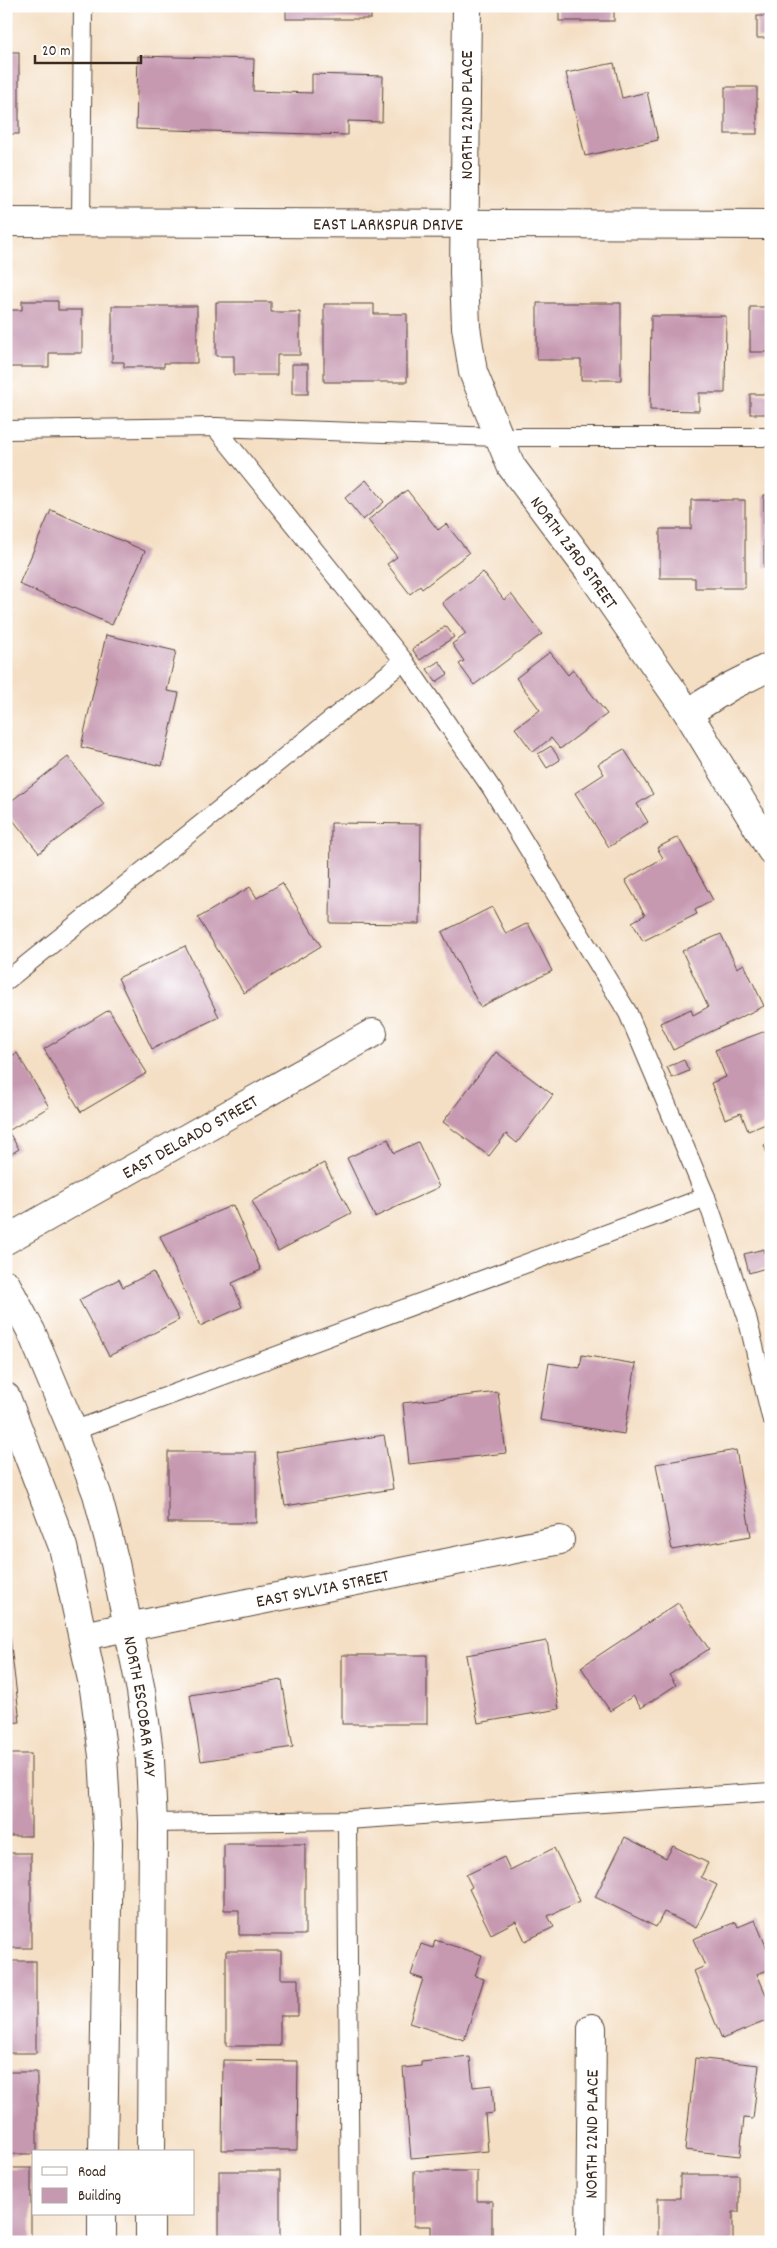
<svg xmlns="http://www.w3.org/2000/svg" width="777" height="2248" viewBox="0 0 777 2248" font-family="Dekko,sans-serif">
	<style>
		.building { fill: #c699b1 }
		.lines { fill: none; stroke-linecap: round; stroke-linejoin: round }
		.service-casing { stroke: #574537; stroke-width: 20 }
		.minor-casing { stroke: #574537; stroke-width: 30 }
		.service { stroke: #fff; stroke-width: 18 }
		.minor { stroke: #fff; stroke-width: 28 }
		.labels { text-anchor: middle; stroke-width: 4; stroke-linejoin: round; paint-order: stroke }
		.street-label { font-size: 18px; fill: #3b2a1e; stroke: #fff }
	</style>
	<rect width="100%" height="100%" fill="#fff"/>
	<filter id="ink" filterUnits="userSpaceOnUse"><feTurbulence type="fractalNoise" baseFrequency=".02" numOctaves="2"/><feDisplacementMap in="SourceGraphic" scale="10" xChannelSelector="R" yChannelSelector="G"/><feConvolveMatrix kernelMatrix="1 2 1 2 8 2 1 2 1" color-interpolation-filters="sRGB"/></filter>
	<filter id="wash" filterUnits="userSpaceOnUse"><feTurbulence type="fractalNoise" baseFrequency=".0096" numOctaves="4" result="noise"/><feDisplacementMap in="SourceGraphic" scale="20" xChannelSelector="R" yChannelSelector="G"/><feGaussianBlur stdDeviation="1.12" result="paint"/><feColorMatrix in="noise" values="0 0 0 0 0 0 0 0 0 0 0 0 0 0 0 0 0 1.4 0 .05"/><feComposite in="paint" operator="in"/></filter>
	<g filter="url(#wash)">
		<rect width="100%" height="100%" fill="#f4dfc4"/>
		<g id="blocks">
			<!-- building -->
			<g class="building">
				<rect x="286" y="6" width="85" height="13"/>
				<rect x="559" y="6" width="55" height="15"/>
				<rect x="757" y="16" width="14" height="22"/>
				<rect x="6" y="52" width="13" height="82"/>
				<path d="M138,56l116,3 -1,32 59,2v-19l71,2 -1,46 -34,-1v14l-212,-6z"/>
				<path d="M614,63l8,35 25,-6 11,48 -73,16 -19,-83z"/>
				<rect x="725" y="87" width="32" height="47"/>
				<path d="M22,301h36v9h24v43h-33v14h-43v-57h16z"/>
				<path d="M216,302h55v10h29v43h-23v20h-43v-19h-18z"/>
				<path d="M537,303h84v77h-40v-20h-44z"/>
				<path d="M324,304h50v10h33v68h-83z"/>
				<path d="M112,306h85v57h-33v4h-40v-5h-12z"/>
				<rect x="750" y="307" width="21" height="45"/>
				<path d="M651,316h75l-1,77h-26v18l-49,-1z"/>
				<rect x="292" y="364" width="16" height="30"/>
				<rect x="750" y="394" width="21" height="20"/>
				<path d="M366,480l18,22 -21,18 -18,-22z"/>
				<path d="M407,490l31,40 8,-6 23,29 -47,36 -2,-3 -10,8 -23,-30 10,-7 -29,-37z"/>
				<rect x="764" y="495" width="7" height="72"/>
				<path d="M691,500h54v88h-50v-10h-35v-49h31z"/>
				<path d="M51,510l94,41 -33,74 -93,-41z"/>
				<path d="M483,572l21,28 7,-6 31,40 -68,51 -15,-21 5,-3 -12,-17 14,-10 -24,-31z"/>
				<path d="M446,626l8,11 -34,23 -8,-11z"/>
				<path d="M106,635l70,16 -9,40 12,2 -17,73 -81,-19z"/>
				<path d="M550,652l18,23 5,-5 34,44 -47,35 -9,-11 -18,14 -18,-24 25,-18 -24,-32z"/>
				<path d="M439,661l9,13 -12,8 -9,-13z"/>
				<path d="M551,746l9,14 -13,8 -9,-14z"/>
				<path d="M624,749l29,45 -16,10 11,18 -39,25 -34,-54 29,-19 -6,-10z"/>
				<path d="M68,757l36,47 -65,49 -33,-42v-6z"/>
				<path d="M331,823l90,1 -1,100 -90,-1z"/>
				<path d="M678,837l35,63 -18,10 2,4 -54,27 -11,-19 13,-7 -20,-35 38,-22 -6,-10z"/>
				<path d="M282,883l39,63 -77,47 -46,-75 52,-31 7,11z"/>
				<path d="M492,907l14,27 22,-11 24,48 -72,36 -38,-75z"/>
				<path d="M721,934l16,34 7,-4 20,42 -91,44 -13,-27 31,-14 2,6 15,-8 -26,-56z"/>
				<path d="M185,946l34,71 -67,32 -34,-71z"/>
				<path d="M109,1010l38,63 -66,39 -37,-63z"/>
				<path d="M771,1029v93l-23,9 -7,-18 -16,6 -14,-36 15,-6 -11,-27z"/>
				<path d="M496,1052l57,43 -36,48 -11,-9 -17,22 -46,-34z"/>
				<path d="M17,1053l32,54 -41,24 11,18 -13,8v-98z"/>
				<path d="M684,1060l5,11 -17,7 -5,-11z"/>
				<path d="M388,1139l6,14 24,-11 21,45 -64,30 -28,-59z"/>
				<path d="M771,1143v19h-1l-6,-17z"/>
				<path d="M324,1163l27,50 -73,38 -26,-50z"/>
				<path d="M233,1205l28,65 -29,13 10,24 -42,19 -40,-90z"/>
				<path d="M764,1249l5,18 -20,6 -5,-19z"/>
				<path d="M153,1272l26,48 -70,36 -30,-56 40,-21 4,8z"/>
				<path d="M582,1355l54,9 -12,70 -84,-14 9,-57 31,5z"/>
				<path d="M498,1392l8,61 -97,11 -6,-61z"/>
				<path d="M384,1435l9,54 -108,17 -9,-54z"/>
				<path d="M736,1450l15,86 -79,14 -16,-86z"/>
				<rect x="168" y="1452" width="88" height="71"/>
				<path d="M678,1603l31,46 -40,26 7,10 -35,23 -8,-12 -23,15 -29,-44z"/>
				<path d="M6,1637h4l10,85 -14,1z"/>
				<path d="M547,1641l12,68 -81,14 -12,-68z"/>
				<rect x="342" y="1655" width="85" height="69"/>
				<path d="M282,1680l11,67 -92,14 -11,-66z"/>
				<rect x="6" y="1754" width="25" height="82"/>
				<path d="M625,1837l41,21 7,-12 35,17 -7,14 16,8 -21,43 -32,-16 -8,15 -61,-30z"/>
				<path d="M224,1844h81v91h-66v-25h-15z"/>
				<path d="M554,1848l26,53 -32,15 6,11 -29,14 -9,-20 -25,13 -22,-45 3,-2 -6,-12 38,-18 6,13z"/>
				<rect x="6" y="1853" width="25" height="95"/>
				<path d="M755,1920l16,38v11l-14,5 14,32v13l-49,20 -28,-68 11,-5 -12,-27 43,-17 2,5z"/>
				<path d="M435,1940l47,15 -7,21 9,3 -20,61 -55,-17 14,-44 -12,-4 10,-31 12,4z"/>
				<path d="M226,1951h55v28h17v37h-18v30h-54z"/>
				<rect x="6" y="1961" width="30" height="92"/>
				<path d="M470,2057l3,30 19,-2 2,28 -9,1 3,37 -77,7 -8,-90 18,-2v-4z"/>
				<path d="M695,2058l64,7 -6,54 -9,-1 -4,38 -55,-6z"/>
				<path d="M223,2060l75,1 -1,89h-75z"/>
				<path d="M6,2072h31v80h-3v2h-28z"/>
				<rect x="6" y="2168" width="25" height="74"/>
				<rect x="219" y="2171" width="61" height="71"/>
				<path d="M414,2171h63v30h15v41h-61v-16h-17z"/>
				<path d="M680,2175h59v37h-6v30h-75v-44h22z"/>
			</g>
		</g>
	</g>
	<g filter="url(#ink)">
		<use href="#blocks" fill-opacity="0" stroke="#574537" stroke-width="1"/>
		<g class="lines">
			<defs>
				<g id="service">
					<path d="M81,222l2,-216"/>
					<path d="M215,427l283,10h273"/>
					<path d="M6,430l209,-3 189,234 88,128 136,224 78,184 12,35 29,85 24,100"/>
					<path d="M6,981l398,-320"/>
					<path d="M73,1431l633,-234"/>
					<path d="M347,1820l3,422"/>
					<path d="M153,1823l194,-3 424,-28"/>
				</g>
				<g id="minor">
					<path id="s1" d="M467,6l-3,267 2,54 7,45 38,94 79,106 98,141 83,137"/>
					<path id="s2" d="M6,222l765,3"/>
					<path d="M688,713l43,-27 40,-20"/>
					<path id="s3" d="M6,1240l367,-207"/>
					<path id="s4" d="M6,1284l25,47 42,100 24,63 18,69 26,128 9,69 3,63 -2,329"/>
					<path d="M6,1397l57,150 31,142 9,67 5,87 -5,309"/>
					<path id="s5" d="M83,1636l477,-96"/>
					<path d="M102,2242v-28"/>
					<path d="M150,2242v-28"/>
					<path id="s6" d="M590,2242l2,-214"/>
				</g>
			</defs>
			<!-- service casing -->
			<use href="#service" class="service-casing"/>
			<!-- minor casing -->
			<use href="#minor" class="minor-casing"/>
			<!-- service -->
			<use href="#service" class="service"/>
			<!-- minor -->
			<use href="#minor" class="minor"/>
		</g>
	</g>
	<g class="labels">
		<!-- street labels -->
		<g class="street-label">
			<text transform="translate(466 115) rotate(-90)" y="6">NORTH 22ND PLACE</text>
			<text dy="6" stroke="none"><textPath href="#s2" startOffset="382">EAST LARKSPUR DRIVE</textPath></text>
			<text dy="6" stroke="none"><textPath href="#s1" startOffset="575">NORTH 23RD STREET</textPath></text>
			<text dy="6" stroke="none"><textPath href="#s3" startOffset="211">EAST DELGADO STREET</textPath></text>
			<text dy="6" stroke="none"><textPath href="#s5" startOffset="244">EAST SYLVIA STREET</textPath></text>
			<text dy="6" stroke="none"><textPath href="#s4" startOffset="446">NORTH ESCOBAR WAY</textPath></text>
			<text dy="6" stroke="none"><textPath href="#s6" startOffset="108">NORTH 22ND PLACE</textPath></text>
		</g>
	</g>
	<!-- margin -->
	<rect width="777" height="2248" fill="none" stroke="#fff" stroke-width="25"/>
	<!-- legend -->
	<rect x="32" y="2150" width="162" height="65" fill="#ffffff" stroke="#b1aaa5"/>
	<rect x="42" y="2167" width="25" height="8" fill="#ffffff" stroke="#b1aaa5"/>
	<text x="78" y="2176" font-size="15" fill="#3b2a1e">Road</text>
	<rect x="42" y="2188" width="25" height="15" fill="#c699b1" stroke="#b1aaa5"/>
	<text x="78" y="2200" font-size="15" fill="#3b2a1e">Building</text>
	<!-- scale -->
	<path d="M35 55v8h106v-8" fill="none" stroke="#3b2a1e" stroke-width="2.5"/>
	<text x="42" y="55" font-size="15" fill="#3b2a1e" stroke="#ffffff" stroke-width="4" paint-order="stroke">20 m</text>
</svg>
